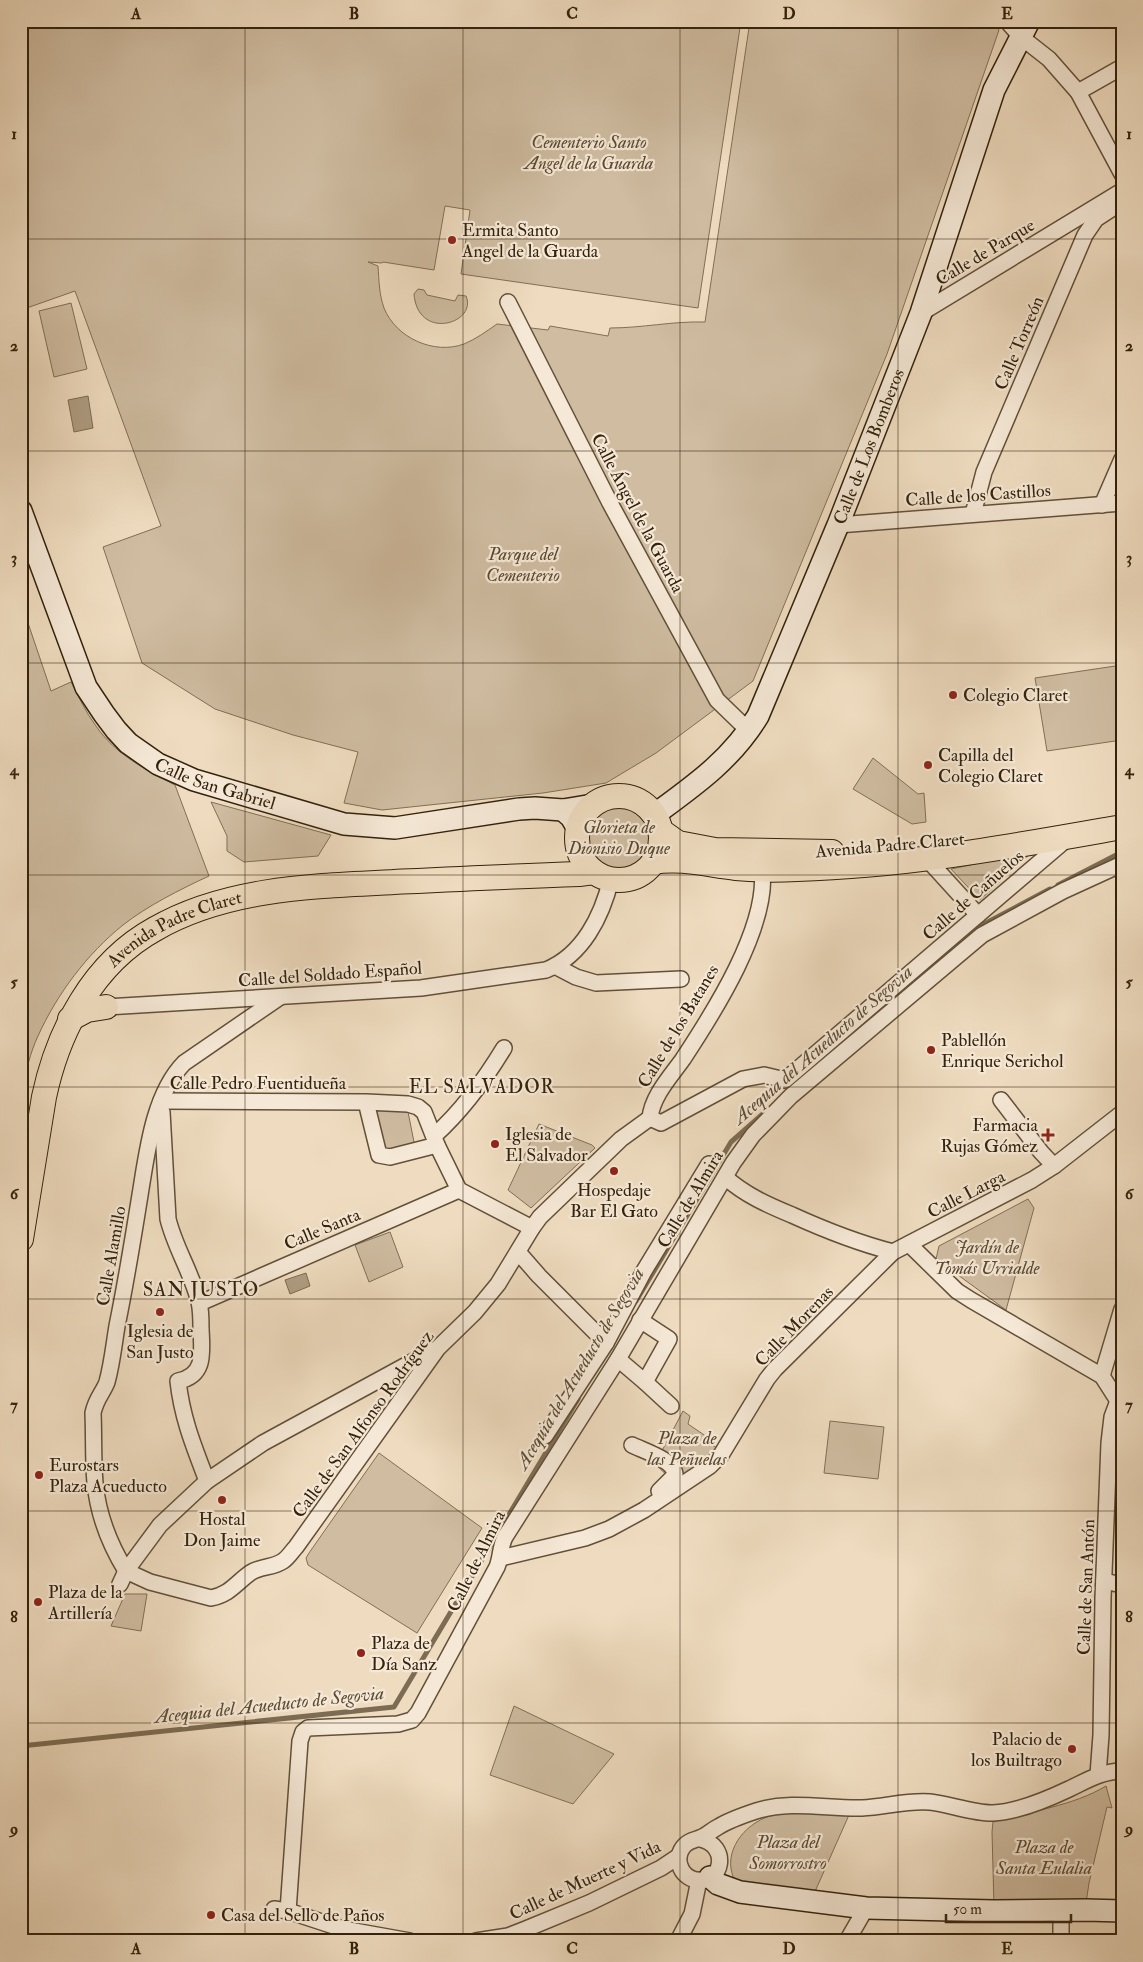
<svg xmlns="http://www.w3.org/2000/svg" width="1143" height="1962" viewBox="0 0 1143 1962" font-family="'IM FELL Double Pica',serif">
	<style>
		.green { fill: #cfbca1; stroke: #816f56 }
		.water { fill: #af9d83; stroke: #7d6c53 }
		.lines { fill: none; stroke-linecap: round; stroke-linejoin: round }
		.stream { stroke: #7d6c53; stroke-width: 5 }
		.street-casing { stroke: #625039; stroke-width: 18 }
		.secondary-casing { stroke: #33220c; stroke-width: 24 }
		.primary-casing { stroke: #33220c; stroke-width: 26 }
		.street { stroke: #f5e8d6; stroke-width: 15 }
		.secondary { stroke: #f5e8d6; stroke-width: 21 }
		.primary { stroke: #efdcc0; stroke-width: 24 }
		.grid { fill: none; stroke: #33220c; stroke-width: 1; stroke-opacity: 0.55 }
		.poi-dot { fill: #8f2418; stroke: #f5e8d6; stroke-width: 2 }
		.labels { text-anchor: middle; stroke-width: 4.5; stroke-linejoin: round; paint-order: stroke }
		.park-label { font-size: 18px; font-style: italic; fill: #5a4831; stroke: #f5e8d6 }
		.poi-label { font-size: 18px; fill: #33220c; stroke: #f5e8d6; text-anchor: start }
		.street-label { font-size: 18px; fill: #33220c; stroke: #f5e8d6 }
		.water-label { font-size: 19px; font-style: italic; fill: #5e4d36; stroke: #f5e8d6 }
		.neighbourhood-label { font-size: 19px; letter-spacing: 1px; fill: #33220c; stroke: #f5e8d6 }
		.neatline { fill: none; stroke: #33220c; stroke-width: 2 }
		.grid-label { font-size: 16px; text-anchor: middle; font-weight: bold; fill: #33220c }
	</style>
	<rect width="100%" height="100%" fill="#efdcc0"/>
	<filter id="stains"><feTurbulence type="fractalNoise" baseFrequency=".004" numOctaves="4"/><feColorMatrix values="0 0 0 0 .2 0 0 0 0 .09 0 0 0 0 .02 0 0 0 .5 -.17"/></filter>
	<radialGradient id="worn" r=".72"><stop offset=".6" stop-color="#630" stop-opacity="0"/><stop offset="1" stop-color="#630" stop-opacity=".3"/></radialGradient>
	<!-- green -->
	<g class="green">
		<path d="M21,21h720l-43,287 -237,-34 9,-64 -25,-4 -11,64 -51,-8 -1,1 -14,-1 10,4c1,14 1,28 6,42 12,30 50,47 80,36 12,-5 23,-13 33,-20l51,6 2,-4 58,10 2,-8c32,0 63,-7 95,-6l45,-301h244l5,9 -112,324 -134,327 -97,72 -50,30 -63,10 -161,17 -38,-7 14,-51 -65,-17 -78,-26 -73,-46 -39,-116 58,-21 -86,-235 -54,19z"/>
		<path d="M418,289l6,1 3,5 28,6 3,-6 8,1c12,27 -48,46 -52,-2z"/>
		<path d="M71,303l16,66 -33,8 -15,-66z"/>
		<path d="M27,620l24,71 20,-9c8,15 15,31 25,44 19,28 50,44 79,59l34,91c-28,13 -62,30 -86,49 -36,29 -66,69 -85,111 -8,17 -12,36 -17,54v-467z"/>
		<path d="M1122,665v75l-75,11 -12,-73z"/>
		<path d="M873,758l45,36 6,-1 2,29 -14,2 -59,-35z"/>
		<path d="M211,802l120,33 -13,21 -74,6 -17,-11v-15z"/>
		<circle cx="619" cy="838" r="33"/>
		<path d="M1032,852l-52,48 -29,-31z"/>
		<path d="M379,1109l29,3 7,35 -30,7 -10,-44z"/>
		<path d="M539,1124l53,21 3,3 -64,60 -23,-18z"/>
		<path d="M1028,1199l6,9 -28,102 -70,-51 3,-13z"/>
		<path d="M390,1232l13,35 -34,15 -14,-37z"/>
		<path d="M683,1411l7,5 -2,8 22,15 -2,3 12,8 -46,32 -19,-18z"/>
		<path d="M830,1421l54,6 -6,52 -54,-6z"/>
		<path d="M379,1453l103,75 -65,105 -109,-68 -2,-7 3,-5z"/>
		<path d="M125,1594h22l-6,37 -30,-5z"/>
		<path d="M514,1706l100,48 -41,50 -83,-29z"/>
		<path d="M1106,1786l6,22 -5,-1 -18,76 -3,20 -92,3 -2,-74 1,-10c37,-11 80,-16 113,-36z"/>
		<path d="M789,1812l60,3 -36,81 -56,-6 -23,-11c-12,-27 10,-55 36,-63 6,-2 13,-3 19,-4z"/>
		<path d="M1074,1934l48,2v5h-49z"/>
	</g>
	<!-- water -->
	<g class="water">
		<path d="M88,396l5,32 -19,4 -6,-32z"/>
		<path d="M306,1273l4,13 -20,8 -5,-14z"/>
	</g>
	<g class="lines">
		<!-- stream -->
		<g class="stream">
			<path d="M1058,885l64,-33"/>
			<path d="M975,932l9,-8 66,-35"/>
			<path d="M636,1301l95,-159 33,-29"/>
			<path d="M21,1746l373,-39 184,-308"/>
		</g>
		<defs>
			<g id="street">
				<path d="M1007,21l14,16 28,22 29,33 44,82"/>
				<path d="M1078,92l44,-25"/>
				<path d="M508,302l102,201 107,197 32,31"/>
				<path d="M921,313l201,-122"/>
				<path d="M1102,505l20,-46"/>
				<path d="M973,514l11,-42 101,-237 11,-16 26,-17"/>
				<path d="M838,525l284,-22"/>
				<path d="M928,860l50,55"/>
				<path d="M555,966l21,11 20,6 85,-4"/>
				<path d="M106,1007l315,-19 125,-18c37,-15 56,-54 65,-91"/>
				<path d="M1001,1100l40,52 13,14"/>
				<path d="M161,1101l205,1 42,2 10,3 6,5 13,33 -47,12 -11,-2 -13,-53"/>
				<path d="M162,1112l6,107c7,29 24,54 31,83 2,8 2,18 2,27 1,23 5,47 -23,52 4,37 16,66 29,100"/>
				<path d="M650,1118l11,5 82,-44 21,-4 21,5 283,-242"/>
				<path d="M650,1118c2,-22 21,-42 33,-59 31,-47 86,-133 79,-190"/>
				<path d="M434,1136c29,-26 50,-55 70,-88"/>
				<path d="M437,1145l22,45 73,38"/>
				<path d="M725,1177c20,18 43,28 67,38 33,15 66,28 101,37"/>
				<path d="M909,1244l48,47 14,9 131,76 16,25 4,2"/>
				<path d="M518,1252l21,24 67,67"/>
				<path d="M200,1303l259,-113"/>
				<path d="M618,1359l27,23 24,-43 -29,-19"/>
				<path d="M1102,1376l20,-67"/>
				<path d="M645,1382l26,24"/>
				<path d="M545,1436l61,-93 38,-72 65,-107"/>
				<path d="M632,1445c12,6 43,15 43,30l-16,16"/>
				<path d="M501,1558l84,-20 24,-9 35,-19 66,-44 11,-11 46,-76 8,-10 118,-117 139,-72 22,-14 68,-53"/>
				<path d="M126,1571l24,11 61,16c19,-4 24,-14 39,-25 10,-7 23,-5 33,-12 5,-3 9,-10 13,-14l142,-199 37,-36 23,-28 34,-56 8,-11 81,-78 29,-21"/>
				<path d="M126,1571c-16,-26 -28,-57 -31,-88 -2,-23 -1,-47 -2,-70 3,-15 10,-20 14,-31 5,-18 7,-38 10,-56 9,-44 16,-87 23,-131 7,-42 13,-100 44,-132l96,-66"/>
				<path d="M1104,1581l18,4"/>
				<path d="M120,1584l6,-13 34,-46 47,-44 56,-38 171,-93"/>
				<path d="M1098,1775l3,-40 2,-137 6,-155 3,-26 6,-16"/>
				<path d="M700,1839c30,6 23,46 -4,41 -16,-3 -23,-23 -11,-35 5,-5 11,-5 17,-8 5,-2 10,-7 16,-10 11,-7 26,-12 38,-16 35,-11 71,-2 106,-3 23,-1 45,-8 68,-6 18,2 47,12 63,11 24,-1 55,-14 76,-24 17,-8 33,-18 53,-18"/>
				<path d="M274,1909l14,2 55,18 67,12"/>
				<path d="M288,1911l12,-170 3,-9 5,-4 90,-4 14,-4 6,-7 79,-146c4,-10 3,-20 8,-30l113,-178 115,-196 20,-28 38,-39 191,-161 81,-44 59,-27"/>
				<path d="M476,1941l32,-5 18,-7 63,-26 72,-35 18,-12"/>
				<path d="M678,1941l14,-27 7,-34"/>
				<path d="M847,1941l19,-33"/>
				<path d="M1061,1941v-31"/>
			</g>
			<g id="secondary">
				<path id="s1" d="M21,511l65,176 18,27 12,16 12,13 30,21 36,16 150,44 51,4 124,-19 16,-1 28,2 30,-5"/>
				<path d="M563,810l8,7 7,12"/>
				<path id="s2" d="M654,815c41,-30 77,-55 104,-99l80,-191 83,-212 73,-223 35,-69"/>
				<path d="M710,1877l8,7 22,8 126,16 128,3 92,-1 36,1"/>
			</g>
			<g id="primary">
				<circle cx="619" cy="838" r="42"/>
				<path d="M661,831l17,12 37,7 117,2"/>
				<path d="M653,862c28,-5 55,3 83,6 20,2 41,2 61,1 110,-3 217,-23 325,-42"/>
				<path d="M70,1019l17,-9 19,-3"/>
				<path id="s3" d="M21,1239l23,-142c14,-66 49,-134 111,-168 71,-41 159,-43 239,-47 62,-3 123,-6 185,-8l15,-2"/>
			</g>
		</defs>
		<!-- street casing -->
		<use href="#street" class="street-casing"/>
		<!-- secondary casing -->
		<use href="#secondary" class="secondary-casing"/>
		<!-- primary casing -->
		<use href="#primary" class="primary-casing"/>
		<!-- street -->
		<use href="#street" class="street"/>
		<!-- secondary -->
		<use href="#secondary" class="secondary"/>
		<!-- primary -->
		<use href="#primary" class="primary"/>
	</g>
	<!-- grid -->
	<path class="grid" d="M245,21v1920M463,21v1920M680,21v1920M898,21v1920M21,239h1101M21,451h1101M21,663h1101M21,875h1101M21,1087h1101M21,1299h1101M21,1511h1101M21,1723h1101"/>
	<!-- markers -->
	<g class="poi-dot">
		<circle cx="452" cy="240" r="5"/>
		<circle cx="953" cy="695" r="5"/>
		<circle cx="928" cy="765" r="5"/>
		<circle cx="931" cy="1050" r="5"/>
		<path d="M1045.5 1127.5h5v5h5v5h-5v5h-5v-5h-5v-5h5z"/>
		<circle cx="495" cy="1144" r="5"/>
		<circle cx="614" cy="1171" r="5"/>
		<circle cx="160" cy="1312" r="5"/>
		<circle cx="39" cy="1475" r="5"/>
		<circle cx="222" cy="1500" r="5"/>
		<circle cx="38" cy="1602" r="5"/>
		<circle cx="361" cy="1653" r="5"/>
		<circle cx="1072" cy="1749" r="5"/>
		<circle cx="211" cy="1915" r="5"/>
	</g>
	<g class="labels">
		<!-- park labels -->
		<g class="park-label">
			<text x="589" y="148">Cementerio Santo<tspan x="589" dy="21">Angel de la Guarda</tspan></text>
			<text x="523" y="560">Parque del<tspan x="523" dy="21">Cementerio</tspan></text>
			<text x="619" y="833">Glorieta de<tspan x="619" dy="21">Dionisio Duque</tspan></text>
			<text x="987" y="1253">Jardín de<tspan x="987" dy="21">Tomás Urrialde</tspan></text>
			<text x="687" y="1444">Plaza de<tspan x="687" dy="21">las Peñuelas</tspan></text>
			<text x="788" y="1848">Plaza del<tspan x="788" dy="21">Somorrostro</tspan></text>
			<text x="1044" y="1853">Plaza de<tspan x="1044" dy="21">Santa Eulalia</tspan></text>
		</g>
		<!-- poi labels -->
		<g class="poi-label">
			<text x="462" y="236">Ermita Santo<tspan x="462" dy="21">Angel de la Guarda</tspan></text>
			<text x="963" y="701">Colegio Claret</text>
			<text x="938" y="761">Capilla del<tspan x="938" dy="21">Colegio Claret</tspan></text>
			<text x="941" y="1046">Pablellón<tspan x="941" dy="21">Enrique Serichol</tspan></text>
			<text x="1038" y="1131" text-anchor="end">Farmacia<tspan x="1038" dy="21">Rujas Gómez</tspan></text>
			<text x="505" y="1140">Iglesia de<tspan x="505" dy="21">El Salvador</tspan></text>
			<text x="614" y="1196" text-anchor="middle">Hospedaje<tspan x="614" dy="21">Bar El Gato</tspan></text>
			<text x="160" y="1337" text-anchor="middle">Iglesia de<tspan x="160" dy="21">San Justo</tspan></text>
			<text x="49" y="1471">Eurostars<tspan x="49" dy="21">Plaza Acueducto</tspan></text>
			<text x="222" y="1525" text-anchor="middle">Hostal<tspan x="222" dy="21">Don Jaime</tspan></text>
			<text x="48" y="1598">Plaza de la<tspan x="48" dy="21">Artillería</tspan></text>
			<text x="371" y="1649">Plaza de<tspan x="371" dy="21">Día Sanz</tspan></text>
			<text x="1062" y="1745" text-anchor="end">Palacio de<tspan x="1062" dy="21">los Builtrago</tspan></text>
			<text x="221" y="1921">Casa del Sello de Paños</text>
		</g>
		<!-- street labels -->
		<g class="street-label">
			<text transform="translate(985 252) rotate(-31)" y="6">Calle de Parque</text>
			<text transform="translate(1019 343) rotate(-67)" y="6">Calle Torreón</text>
			<text dy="6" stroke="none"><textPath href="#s2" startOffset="436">Calle de Los Bomberos</textPath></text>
			<text transform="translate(978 495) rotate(-4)" y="6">Calle de los Castillos</text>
			<text transform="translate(638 513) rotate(62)" y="6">Calle Ángel de la Guarda</text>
			<text dy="6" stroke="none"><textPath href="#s1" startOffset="355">Calle San Gabriel</textPath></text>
			<text transform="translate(890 845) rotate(-5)" y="6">Avenida Padre Claret</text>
			<text transform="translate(973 895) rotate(-41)" y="6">Calle de Cañuelos</text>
			<text dy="6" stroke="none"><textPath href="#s3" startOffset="369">Avenida Padre Claret</textPath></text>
			<text transform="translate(330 974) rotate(-4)" y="6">Calle del Soldado Español</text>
			<text transform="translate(678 1026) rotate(-59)" y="6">Calle de los Batanes</text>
			<text x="258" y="1089">Calle Pedro Fuentidueña</text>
			<text transform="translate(966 1194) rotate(-27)" y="6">Calle Larga</text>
			<text transform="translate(690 1199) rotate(-59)" y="6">Calle de Almira</text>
			<text transform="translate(322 1229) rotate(-23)" y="6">Calle Santa</text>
			<text transform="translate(111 1256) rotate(-80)" y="6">Calle Alamillo</text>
			<text transform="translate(794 1326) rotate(-46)" y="6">Calle Morenas</text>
			<text transform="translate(363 1424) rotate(-54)" y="6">Calle de San Alfonso Rodríguez</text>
			<text transform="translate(476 1561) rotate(-64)" y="6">Calle de Almira</text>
			<text transform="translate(1086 1587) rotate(-88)" y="6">Calle de San Antón</text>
			<text transform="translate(585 1880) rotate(-25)" y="6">Calle de Muerte y Vida</text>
		</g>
		<!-- water labels -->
		<g class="water-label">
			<text transform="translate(822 1044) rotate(-41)" y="7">Acequia del Acueducto de Segovia</text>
			<text transform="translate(579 1368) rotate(-59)" y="7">Acequia del Acueducto de Segovia</text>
			<text transform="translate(269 1704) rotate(-6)" y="7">Acequia del Acueducto de Segovia</text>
		</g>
		<!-- neighbourhood labels -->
		<g class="neighbourhood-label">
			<text x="482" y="1093">EL SALVADOR</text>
			<text x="201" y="1296">SAN JUSTO</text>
		</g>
	</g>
	<!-- margin -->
	<rect width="1143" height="1962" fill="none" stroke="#efdcc0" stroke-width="55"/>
	<!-- scale -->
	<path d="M946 1914v8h125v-8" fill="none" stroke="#33220c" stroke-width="2.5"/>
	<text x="953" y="1914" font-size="15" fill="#33220c" stroke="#f5e8d6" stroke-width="4" paint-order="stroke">50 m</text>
	<rect x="28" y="28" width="1088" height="1906" class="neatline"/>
	<g class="grid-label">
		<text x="136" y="19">A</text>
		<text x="354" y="19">B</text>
		<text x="572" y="19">C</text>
		<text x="789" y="19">D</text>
		<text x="1007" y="19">E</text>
		<text x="14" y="139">1</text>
		<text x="1129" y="139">1</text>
		<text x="14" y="351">2</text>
		<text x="1129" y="351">2</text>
		<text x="14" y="563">3</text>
		<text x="1129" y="563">3</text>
		<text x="14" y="775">4</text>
		<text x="1129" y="775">4</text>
		<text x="14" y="987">5</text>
		<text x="1129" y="987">5</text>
		<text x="14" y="1199">6</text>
		<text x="1129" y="1199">6</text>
		<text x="14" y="1410">7</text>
		<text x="1129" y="1410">7</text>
		<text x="14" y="1622">8</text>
		<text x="1129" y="1622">8</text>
		<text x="14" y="1834">9</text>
		<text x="1129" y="1834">9</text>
		<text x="136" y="1954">A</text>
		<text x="354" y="1954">B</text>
		<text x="572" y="1954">C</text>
		<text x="789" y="1954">D</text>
		<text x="1007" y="1954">E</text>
	</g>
	<rect width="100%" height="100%" filter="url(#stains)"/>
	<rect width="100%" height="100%" fill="url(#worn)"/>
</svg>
